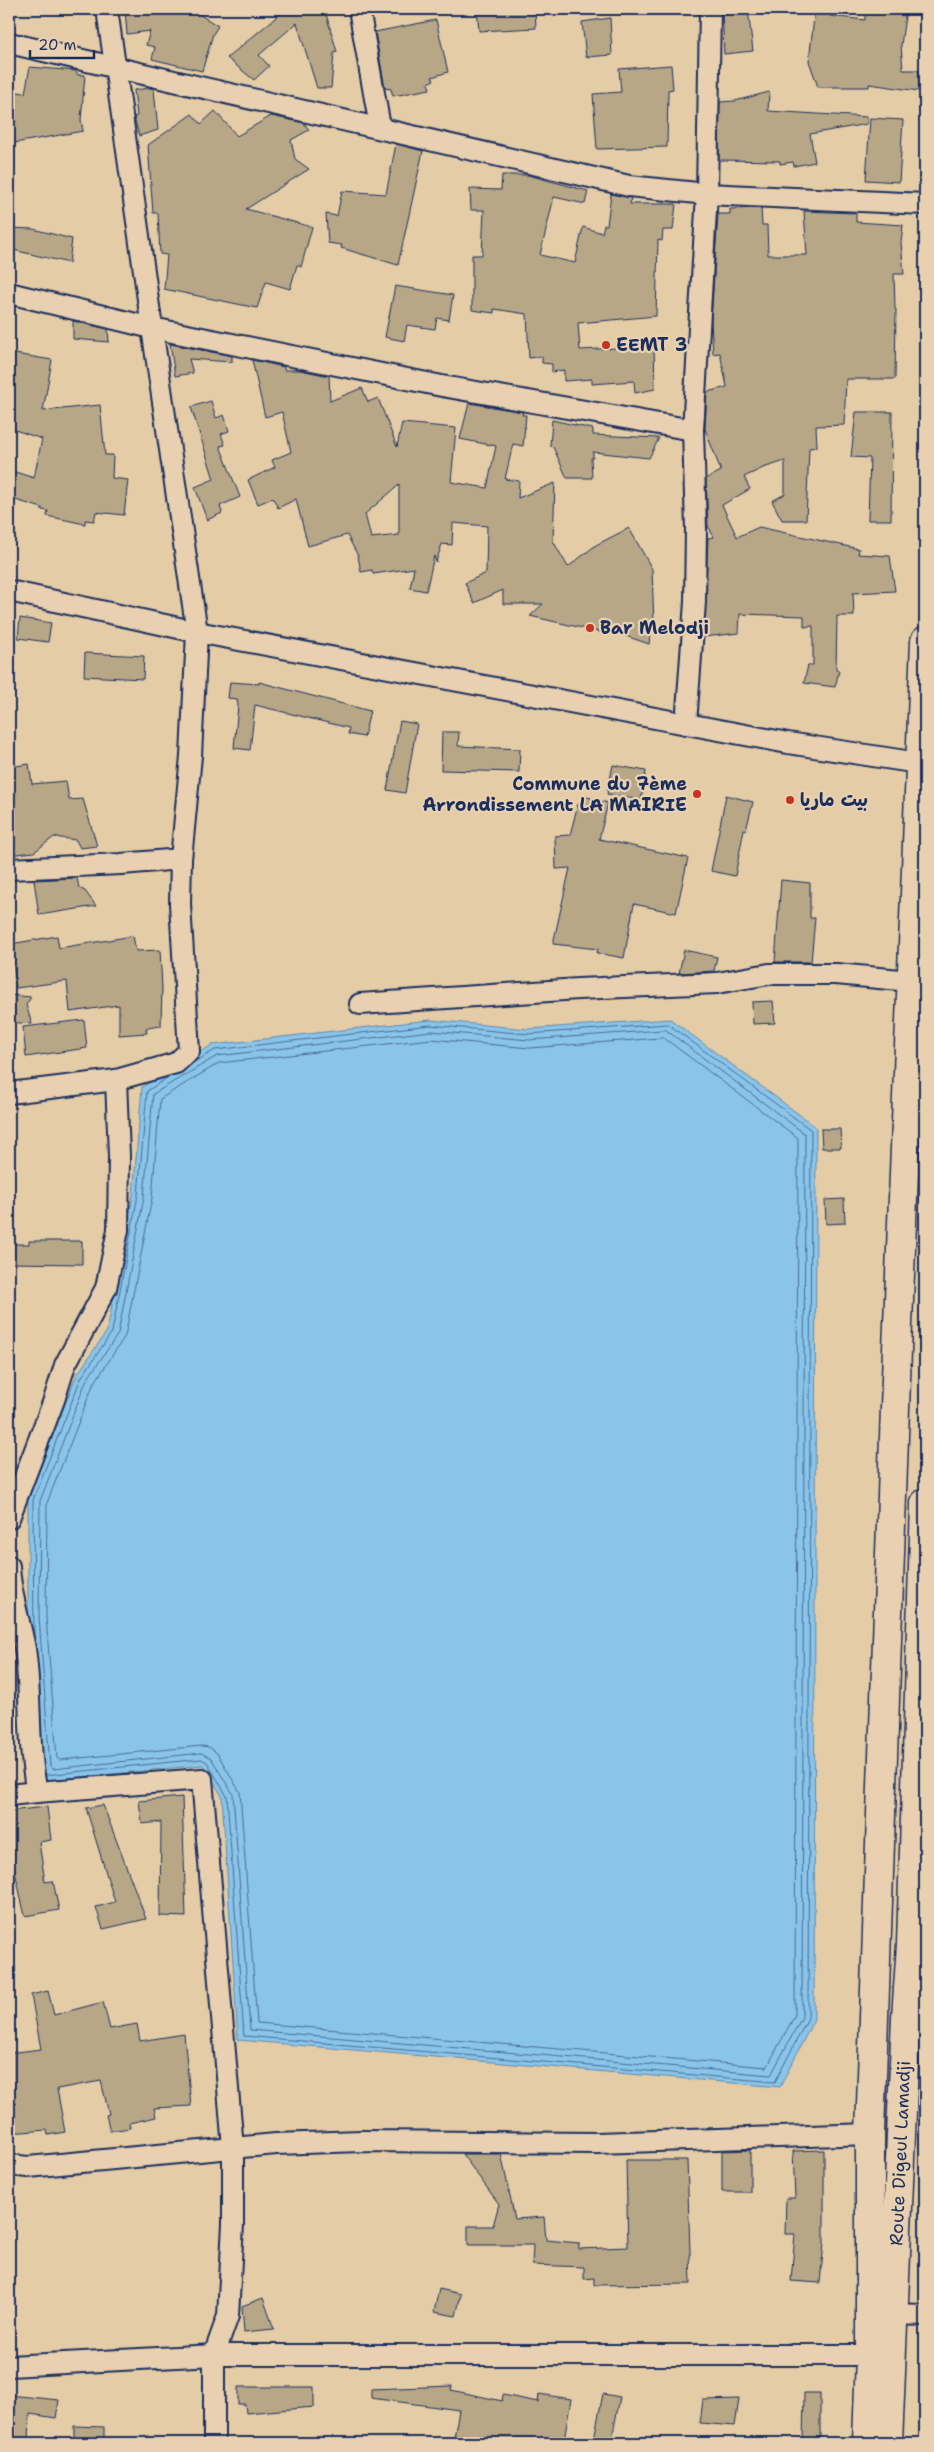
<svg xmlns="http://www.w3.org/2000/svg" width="934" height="2452" viewBox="0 0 934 2452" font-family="'Shantell Sans','Playpen Sans Arabic',sans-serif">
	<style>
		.water { fill: #8ac5e9; stroke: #5e89b1 }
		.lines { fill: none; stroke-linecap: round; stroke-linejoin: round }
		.shore { stroke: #476b96; stroke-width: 1 }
		.building { fill: #b7a787; stroke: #1b2f5e; fill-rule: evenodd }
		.street-casing { stroke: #1b2f5e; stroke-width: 24 }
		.secondary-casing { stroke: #1b2f5e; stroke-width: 31 }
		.street { stroke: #e8d0b0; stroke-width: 20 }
		.secondary { stroke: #e8d0b0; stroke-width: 28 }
		.poi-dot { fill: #c8321e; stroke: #e8d0b0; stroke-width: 2 }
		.labels { text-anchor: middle; stroke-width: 4.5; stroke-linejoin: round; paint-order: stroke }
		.poi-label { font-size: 18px; font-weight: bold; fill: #1b2f5e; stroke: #e8d0b0; text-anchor: start }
		.street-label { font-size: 18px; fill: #1b2f5e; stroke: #e8d0b0 }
	</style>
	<rect width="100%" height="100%" fill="#e4cca6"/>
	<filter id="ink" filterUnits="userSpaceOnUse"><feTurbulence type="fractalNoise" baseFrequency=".02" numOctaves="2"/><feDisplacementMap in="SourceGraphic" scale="10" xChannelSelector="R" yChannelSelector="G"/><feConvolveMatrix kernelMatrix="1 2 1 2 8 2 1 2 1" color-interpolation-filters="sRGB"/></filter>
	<g filter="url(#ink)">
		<!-- water -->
		<path class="water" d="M670,1019l146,108 -2,892 -34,68 -542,-47 -16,-244 -19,-31 -163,16 -12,-164v-118l48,-123 31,-45 26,-136 9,-108 70,-42 218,-25 98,9z"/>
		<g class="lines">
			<!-- shore -->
			<g class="shore">
				<path d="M666,1030l139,104 -3,883 -31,58 -521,-45 -17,-236 -22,-36 -10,-5 -148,16 -3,-3 -11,-149 1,-116 46,-120 32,-47 26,-137 9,-103 64,-38 214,-25 98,9z"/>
				<path d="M664,1038l134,100 -3,877 -28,52 -510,-44 -17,-231 -23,-39 -8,-6 -8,-1 -141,14 -3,-2 -11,-141 1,-114 46,-118 32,-49 27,-138 8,-99 59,-36 212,-24 98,9z"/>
				<path d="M34,1637l-1,-137 48,-122 31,-46 26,-137 9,-104 23,-15"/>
				<path d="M45,1775l156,-16 6,3 20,34 17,240 531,46 33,-64 3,-888 -143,-106 -140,10 -98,-9 -215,25 -22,13"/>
			</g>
		</g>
		<!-- building -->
		<g class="building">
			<path d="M125,9h66l27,17 -5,8 -11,37 -50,-12 3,-12 -9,-2 4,-14 -23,3z"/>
			<path d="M286,9h37l3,5 11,38 -3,1 -3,35h-14l-20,-65 -38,32 10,11 -15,14 -27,-22z"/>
			<path d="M477,9h58l1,19 -57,3z"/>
			<path d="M722,9h26l5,42 -29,3z"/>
			<path d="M815,9h16l-1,7 35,4v-11h41l-5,36 2,25h16v21l-50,-7v3h-51l-9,-26z"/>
			<path d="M610,18l2,37 -26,2 -4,-35z"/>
			<path d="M436,20l12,52 -16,5 2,3 -6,3 2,6 -37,7 -2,-7 -6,-1 -10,-56z"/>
			<path d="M671,65l2,24 -5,1 -1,57 -70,2 -4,-55 28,-2 -2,-23z"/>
			<path d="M30,67l46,4 2,4h7l-4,45 2,11 -74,13v-53l16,2z"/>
			<path d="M150,88l4,1 4,41 -19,6 -5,-19 3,-1 -3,-26z"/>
			<path d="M769,92l-1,19 99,6v7l-57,10 5,28 -21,4 -1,-4 -13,2v-3l-61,-1 1,-58 15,-1z"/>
			<path d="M215,111l22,25 34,-20 33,7 5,7 -18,10 4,19 14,10 -63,40 66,18 -11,40 -4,-2 -7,24 -24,-7 -9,26 -93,-19 3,-34 -7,-1 -2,-41h-5l-5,-68 44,-31 9,10z"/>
			<path d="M870,118l33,2 -4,62 -33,-2z"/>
			<path d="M396,144l27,7 -25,114 -57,-17 1,-3 -14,-2 -2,-29 11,2 5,-25 44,3z"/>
			<path d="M502,175h26l60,16 -3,13 -31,-7 -14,58 35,8 8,-36 19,6 2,-8h3l4,-31 20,4 -1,6h46l-3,26h-10l-1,11 -4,-1 -2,76 -78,7 2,27 74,-4 1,43 -20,4 -1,-12 -42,3v-5l-28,2v-11l-12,2v-8l-10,-1v-7l-13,2 -2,-44 -33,-5v4l-22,-3v-55h10l2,-45h-13l-1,-21 31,1z"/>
			<path d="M761,208l1,17h5l1,30h39l-3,-44 52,2v9l47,3 -2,18 3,31h-10l1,35h1l-1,70h-49l-2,46 -28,1 1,21 -8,1 -3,72h-24l-10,-19 13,-7v-33l-22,7 -19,9 6,12 -28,16 15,32 22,-10 100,22 -1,5 32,2 5,35 -42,2 1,23h-17l-1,54 3,1 -4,16 -31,-4 4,-18h5v-39l-9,1v-11l-64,-2 -1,19 -35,4 4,-99 6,-1 -6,-11 -2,-47 15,-8 -16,-42 2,-37 20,-5 -7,-34 -7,1 -2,-33 7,-107h12v-5z"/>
			<path d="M9,228l24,1 39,10 -3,24 -60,-14z"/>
			<path d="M395,286l58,9 -4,25 -12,-2 -2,11 -28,-4 -3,16 -19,-4z"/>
			<path d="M73,321l35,8 1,13 -36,-3z"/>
			<path d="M170,344l62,12v6l-43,-3 4,14 -18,3z"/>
			<path d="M9,353l43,7 -9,51 57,-6 5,50h8l-1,23 16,2 -4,35 -28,-3 -2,9 -9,-1v4l-38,-8 1,-5 -6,-1v-2l-33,-10v-28l25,8 8,-39 -33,-11z"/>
			<path d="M252,360l32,7v3h16l29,6 1,25 32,-13 6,14 10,-4 19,49 5,-24 54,5 -5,54 36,6 9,-42 -36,-7 9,-36 54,9 -1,3h4l-3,31 -10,-2 -8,35 14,2 -1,17 37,-15 -2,58 15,26 28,-22 33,-17 23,41 2,58 -3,-1 -2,18 -23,-8 -2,-12 -20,9 -74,-17 13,-12h-40v-14l-29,13 -9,-20 21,-10 1,-47 -34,-3 -1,22 -10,-1 -6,18 -2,-6 -8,35 -16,-3 4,-20 -41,6 -1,-4 -11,2 -3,-16 -11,-21 -39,11 -12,-47 -18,9 -5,-10 -15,6 -10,-24 27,-13 -3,-7 19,-8 -9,-40 -17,5zM399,485v50l-28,3 -6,-24z"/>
			<path d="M211,401l5,17 8,-3 5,16 -8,3 4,11 -5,1 20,51 -20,9 2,7 -15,7 -12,-33 19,-8 -23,-72z"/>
			<path d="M856,412h36l-1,108h-23l2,-62 -19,-1z"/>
			<path d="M552,420l41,9v6l66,3 -10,20 -56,-6v6h-2l1,20h-25l-14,-31 -3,-1z"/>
			<path d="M20,618l31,5 -3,19 -30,-4z"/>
			<path d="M85,653l59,3 -1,23 -59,-3z"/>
			<path d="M230,682l29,2v-2l111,29 -6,26 -16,-3 1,-6 -94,-23 -5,45 -16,-2 4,-43 -1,-6 -9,-1z"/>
			<path d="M400,721l17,3 -12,69 -18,-3z"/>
			<path d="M442,732h17l-1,14 62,3 -1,23 -78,-2z"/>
			<path d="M29,764l3,20 34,-3 3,19 14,-1 14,47 -17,2 -4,-8 -22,-3 -20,15 -25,3v-88z"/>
			<path d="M613,765l33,6 -5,29 -34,-6z"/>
			<path d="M726,795l27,7 -7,28 -2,-1 -9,47 -24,-5z"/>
			<path d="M587,797l21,6 -9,36 89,19 -12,55 -42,-9 -10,54 -27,-5 1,-4 -45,-5 17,-76 -14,1 -1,-33 15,-1 8,-31 6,1z"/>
			<path d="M77,878l2,10 6,3 11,15 -57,9 -5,-35z"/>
			<path d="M781,880l29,3v35h5l-4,44h-36z"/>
			<path d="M57,936l2,12 74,-12 3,15 24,-1 2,37 -1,39 -15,2 1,5 -28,2v-30l-49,7 -3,-31 -51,7 -5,-44z"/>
			<path d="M684,950l33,7 -3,14 -35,2z"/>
			<path d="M9,995l22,2 -5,8 6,19 -23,-2z"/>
			<path d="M773,1001l2,22 -22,1 -1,-22z"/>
			<path d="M84,1020l3,28 -61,9 -3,-30z"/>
			<path d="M821,1129h19l1,19h-19z"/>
			<path d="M844,1199l1,24 -19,1 -1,-24z"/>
			<path d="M29,1241h53v23l-73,-1v-19h20z"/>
			<path d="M182,1797l4,120 -26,-1 1,-94 -19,2 -3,-23z"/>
			<path d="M103,1805l43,114 -43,10 -7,-22 19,-5 -29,-94z"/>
			<path d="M47,1807l4,33 -12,2 6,40 8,-1 6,29 -34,6 -11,-49h-5v-56z"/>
			<path d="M48,1991l6,24 49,-13 7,27 27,-5 3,17 44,-7 7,72 -37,2 2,9 -27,6 1,5 -20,3 -4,-16 3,-1 -8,-33 -44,8 8,43 -17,3 -1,-5 -38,3v-80l32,-4 -10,-54z"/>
			<path d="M750,2150v42h-28v-41z"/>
			<path d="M824,2150v92l-4,41 -29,-2 4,-47h-10l1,-36h9l-2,-47z"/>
			<path d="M462,2154h39l14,65 29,-2 2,23 33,3v6l49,-2 -2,-87h61l4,124 -97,1v-7l-10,1v-12l-52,-2 1,-20h-65v-19h25l6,-22z"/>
			<path d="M439,2289l22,5 -5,22 -22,-4z"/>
			<path d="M263,2298l11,31 -30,3 -2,-26z"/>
			<path d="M452,2386l-1,4 51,11 1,-6 35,7 1,-8 32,5 -7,41 -19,-2 -1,5h-91l6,-33 -88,-12v-9z"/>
			<path d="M238,2387h76v20l-68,6 -1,-9h-7z"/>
			<path d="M804,2393h16v50l-17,-1z"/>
			<path d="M603,2394l17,3 -9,46h-18z"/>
			<path d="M9,2395l50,5 -3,18 -26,-4 -1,29h-20z"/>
			<path d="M739,2399l-4,27 -35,-3 3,-23z"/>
			<path d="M74,2426l30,1v16h-30z"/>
		</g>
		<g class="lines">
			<defs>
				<g id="street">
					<path d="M359,9l21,118"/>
					<path d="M9,43l620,143 78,8 218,10"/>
					<path d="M9,293l143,35 290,58 251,44"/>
					<path d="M9,591l188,41 591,111 137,21"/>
					<path d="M686,724l9,-122 1,-73 -3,-99 14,-236 3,-185"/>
					<path d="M9,869l112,-5 60,-5"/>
					<path d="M360,1004l218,-15 139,-6 52,-9h67l75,7"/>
					<path d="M9,1093l107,-13 60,-17 13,-12 -9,-147 1,-45 10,-103 6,-124 -45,-304 -45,-319"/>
					<path d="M9,1518l45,-118 11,-35 41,-77 12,-58 1,-74 -3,-76"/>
					<path d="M9,1566c1,28 11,55 16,83 7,47 2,96 12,143l-28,3"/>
					<path d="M37,1792l165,-13 31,369v76l-5,92 -14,39v88"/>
					<path d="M9,2165l19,2 248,-23 85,-3 236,2 273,-9"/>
					<path d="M892,2314l33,1"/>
					<path d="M9,2366l205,-11h656"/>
				</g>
				<g id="secondary">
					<path d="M867,2443l3,-88v-221l27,-784 28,-709"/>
					<path id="s1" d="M888,2443l18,-426 5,-73 14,-441"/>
				</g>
			</defs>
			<!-- street casing -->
			<use href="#street" class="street-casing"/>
			<!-- secondary casing -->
			<use href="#secondary" class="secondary-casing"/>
			<!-- street -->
			<use href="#street" class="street"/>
			<!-- secondary -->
			<use href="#secondary" class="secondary"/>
		</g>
	</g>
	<!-- markers -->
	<g class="poi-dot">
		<circle cx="606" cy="345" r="5"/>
		<circle cx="590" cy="628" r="5"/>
		<circle cx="697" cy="794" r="5"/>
		<circle cx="790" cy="800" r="5"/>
	</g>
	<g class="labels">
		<!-- poi labels -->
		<g class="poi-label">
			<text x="616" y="351">EEMT 3</text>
			<text x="600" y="634">Bar Melodji</text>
			<text x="687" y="790" text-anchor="end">Commune du 7ème<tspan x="687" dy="21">Arrondissement LA MAIRIE</tspan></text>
			<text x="800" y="806">بيت ماريا</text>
		</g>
		<!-- street labels -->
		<g class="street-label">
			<text dy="6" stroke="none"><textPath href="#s1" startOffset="290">Route Digeul Lamadji</textPath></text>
		</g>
	</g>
	<!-- margin -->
	<rect width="934" height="2452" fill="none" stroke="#e8d0b0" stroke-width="30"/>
	<rect x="15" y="15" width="904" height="2422" fill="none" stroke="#1b2f5e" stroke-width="2" filter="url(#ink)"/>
	<!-- scale -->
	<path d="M30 50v8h64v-8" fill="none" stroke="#1b2f5e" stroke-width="2.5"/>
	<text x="38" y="50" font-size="15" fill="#1b2f5e" stroke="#e8d0b0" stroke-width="4" paint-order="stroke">20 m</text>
</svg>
